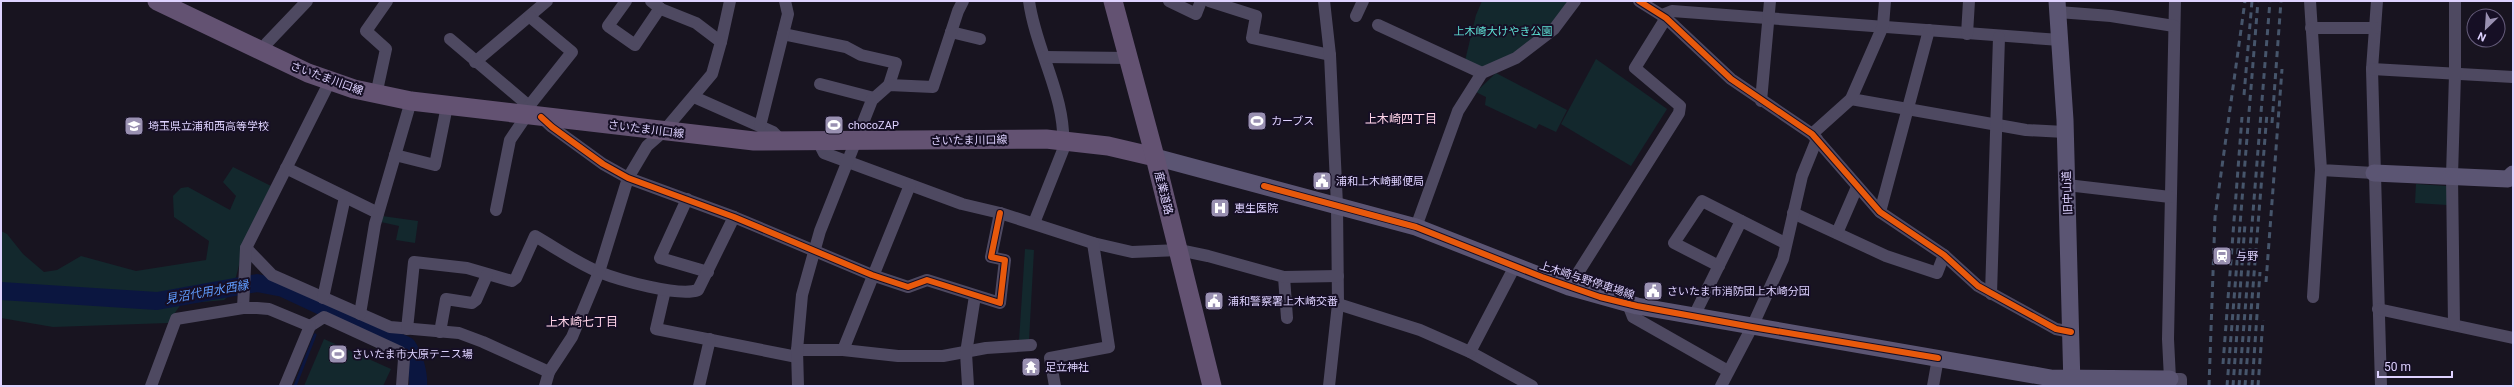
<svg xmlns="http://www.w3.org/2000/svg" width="2514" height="387" viewBox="0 0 2514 387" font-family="Roboto,'Noto Sans JP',sans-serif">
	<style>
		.green { fill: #13282d }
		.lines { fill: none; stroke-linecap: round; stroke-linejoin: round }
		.stream { stroke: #0b1640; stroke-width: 3 }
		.river { stroke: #0b1640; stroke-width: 18 }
		.street { stroke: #4e4961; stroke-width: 12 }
		.secondary { stroke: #5b5573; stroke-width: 17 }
		.primary { stroke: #635272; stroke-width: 19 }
		.rail { stroke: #46556b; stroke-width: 3; stroke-dasharray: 6 5; stroke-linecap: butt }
		.cycleway-casing { stroke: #160f25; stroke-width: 8 }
		.cycleway { stroke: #e8590c; stroke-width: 6 }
		.labels { text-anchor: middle; stroke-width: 4; stroke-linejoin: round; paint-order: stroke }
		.park-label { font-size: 11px; fill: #5ee0d4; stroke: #160f25 }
		.street-label { font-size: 11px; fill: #ded2ff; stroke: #160f25 }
		.poi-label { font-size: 11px; fill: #ded2ff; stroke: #160f25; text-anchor: start }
		.neighbourhood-label { font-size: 12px; fill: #ffd4e9; stroke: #160f25 }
		.water-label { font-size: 12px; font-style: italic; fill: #609dff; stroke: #160f25 }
	</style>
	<rect width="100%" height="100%" fill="#181420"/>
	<!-- green -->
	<g class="green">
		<path d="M1482,1h93l-21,28 -72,44 -18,-8 12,-50z"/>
		<path d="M1596,59l71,50 -36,57 -70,-42z"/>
		<path d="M1496,73l71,37 -11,22 -17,-8 -3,5 -51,-24 1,-8 -10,-5z"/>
		<path d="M233,167l38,19 -24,49 -15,57 -8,8 -43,4 -13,19 -115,4 -52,-9v-87l6,3 16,20 21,18 13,-2 24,-14 55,15 70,-11 3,-19 -35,-24 -1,-21 8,-8 7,-1 42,23 6,-14 -13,-14z"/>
		<path d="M2416,184l30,2 3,2 -2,17 -32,-2z"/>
		<path d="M382,216l36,5 -3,22 -19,-3 3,-14 -18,-4z"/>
		<path d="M1025,249l9,1 -5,90 -10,1z"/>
		<path d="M324,339l67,30 -8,17h-79z"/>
	</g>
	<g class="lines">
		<!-- stream -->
		<path class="stream" d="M295,386l20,-51"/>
		<!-- river -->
		<path class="river" d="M1,291l156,10 100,-18 26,5 124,58c7,10 12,28 11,40"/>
		<!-- street -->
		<g class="street">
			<path d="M626,1l-18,25 27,19 25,-37"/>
			<path d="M1029,1c7,51 38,96 34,149l-29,73"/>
			<path d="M1169,1l27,13 5,-13"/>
			<path d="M1209,1l47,15 -4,22 78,17"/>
			<path d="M1324,1l6,54 7,150 1,99 -9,82"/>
			<path d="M1639,1l27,17 65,61 81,55 68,78 64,43 34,31 78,43 15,3"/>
			<path d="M2175,1l-7,338 2,40h11v7"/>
			<path d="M2310,1l11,169 53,3"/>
			<path d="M2377,1l-5,68 9,317"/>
			<path d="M2058,12l53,4 63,10"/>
			<path d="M1662,15l10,-4 388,29"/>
			<path d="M1356,16l7,-15"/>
			<path d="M1378,25l104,48"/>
			<path d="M2311,28h64"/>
			<path d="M951,32l29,7"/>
			<path d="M783,34l63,13 15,8 35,8 -7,22"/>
			<path d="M1967,34l2,-33"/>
			<path d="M450,39l79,67"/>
			<path d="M721,42l9,-41"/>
			<path d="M262,52l5,-9 40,-42"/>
			<path d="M1045,57l83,1"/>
			<path d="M475,62l72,-61"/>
			<path d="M2372,69l141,8"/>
			<path d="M820,84l54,14"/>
			<path d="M376,95l10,-46 -20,-18 21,-30"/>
			<path d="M694,97l79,35 4,4 2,7"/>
			<path d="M1851,99l175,31 39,2"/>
			<path d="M1761,101l9,-100"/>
			<path d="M541,117l11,10 51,37 25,14 106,39 138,58 36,12 19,-7 73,23 5,-43 -14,-3 9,-44"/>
			<path d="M760,126l28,-112 -3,-13"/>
			<path d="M1812,134l39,-35 32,-73 2,-25"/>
			<path d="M819,143l5,10 138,51 38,9 93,30 39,9 47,-2 29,6 76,21 3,41"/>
			<path d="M395,155l40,10 12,-59"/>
			<path d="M286,168l92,45"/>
			<path d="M2067,185l103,12"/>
			<path d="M687,199l-27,59 48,14"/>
			<path d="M496,210l14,-70 17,-25 2,-9 43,-54 -42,-35"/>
			<path d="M1880,212l49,-182"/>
			<path d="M1793,213l93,43 51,17 7,-18"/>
			<path d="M1416,227l42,-116 24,-38 34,-15 38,-29 21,-28"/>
			<path d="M1837,233l20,-46"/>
			<path d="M246,248l26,27 118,52 69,6 24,9 66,30"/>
			<path d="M1719,266l-45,-23 28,-42 83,42"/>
			<path d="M1284,277l54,-1"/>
			<path d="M1569,287l110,-174 1,-7 -45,-38 31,-50"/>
			<path d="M665,290l-9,39 141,28"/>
			<path d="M1991,294l8,-257"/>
			<path d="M2313,297l8,-127"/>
			<path d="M323,298l22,-101"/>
			<path d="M1338,304l82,26 50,22 62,34"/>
			<path d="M1628,304l5,13 95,54"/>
			<path d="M243,308l3,-60 84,-167"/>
			<path d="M2378,309l135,29"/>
			<path d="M360,314l15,-90 36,-123"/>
			<path d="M1694,316l47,-95"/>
			<path d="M2454,325l-2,-149 3,-102v-73"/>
			<path d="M310,326l14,-9 76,35 4,7 -2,27"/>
			<path d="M407,329l7,-67 53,6 45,13 4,-3 19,-42c21,12 42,27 64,36 20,8 80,25 99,18l36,-73"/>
			<path d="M440,332l6,-33 26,4 4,-3 11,-25"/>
			<path d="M797,350h46l55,6h45l43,-8 45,-3"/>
			<path d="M843,350l67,-165"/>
			<path d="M1470,352l45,-86"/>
			<path d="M151,386l25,-67 67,-11h14l12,1 41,17 -25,60"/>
			<path d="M545,386l4,-14 23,-35 27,-65 29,-94 19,-32 16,-14 49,-58 9,-32 -25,-19 -35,-14 -10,-8"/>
			<path d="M699,386l11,-47"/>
			<path d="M798,386l-1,-36 5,-55 18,-64 52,-131 17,-15 44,2 25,-76 5,-10"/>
			<path d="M968,386l-2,-33 9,-57"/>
			<path d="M1055,386l-5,-28 59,-11 -16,-104"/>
			<path d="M1721,386l31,-59 31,-68 19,-83 15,-37"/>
			<path d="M1933,386l5,-28"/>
		</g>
		<!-- secondary -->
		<g class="secondary">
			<path d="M2057,1l8,119 7,266"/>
			<path d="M1155,157l261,70 153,60 68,19 414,72 119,1"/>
			<path d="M2374,173l134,6 5,-5"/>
		</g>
		<!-- primary -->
		<g class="primary">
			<path d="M157,1l151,72 46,16 57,12 343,40 292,-2 62,7 47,11"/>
			<path d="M1113,1l42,156 57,229"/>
		</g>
		<!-- rail -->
		<g class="rail">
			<path d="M2244,95l8,-94"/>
			<path d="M2272,123l9,-122"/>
			<path d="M2266,282l16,-213"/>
			<path d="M2223,364l19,-247"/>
			<path d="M2209,386l6,-169 30,-216"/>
			<path d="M2227,386l31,-385"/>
			<path d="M2233,386l12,-162"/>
			<path d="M2239,386l31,-385"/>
			<path d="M2245,386l22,-273"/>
			<path d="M2252,386l8,-114"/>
			<path d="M2258,386l5,-66"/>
		</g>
		<defs>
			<g id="cycleway">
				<path d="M1639,1l27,17 65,61 81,55 68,78 64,43 34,31 78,43 15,3"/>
				<path d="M541,117l11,10 51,37 25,14 106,39 138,58 36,12 19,-7 73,23 5,-43 -14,-3 9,-44"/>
				<path d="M1264,186l152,41 126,50 58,20 37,9 115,21 186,31"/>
			</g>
		</defs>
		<!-- cycleway casing -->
		<use href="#cycleway" class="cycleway-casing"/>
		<!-- cycleway -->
		<use href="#cycleway" class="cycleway"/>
	</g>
	<!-- icons -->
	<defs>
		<symbol id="stadium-square" viewBox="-11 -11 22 22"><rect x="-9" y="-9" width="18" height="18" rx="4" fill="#9990b1" stroke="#160f25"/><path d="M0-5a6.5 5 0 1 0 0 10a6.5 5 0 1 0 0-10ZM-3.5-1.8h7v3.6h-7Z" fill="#fff"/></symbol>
		<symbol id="school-square" viewBox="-11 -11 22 22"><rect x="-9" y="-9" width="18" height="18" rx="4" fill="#9990b1" stroke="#160f25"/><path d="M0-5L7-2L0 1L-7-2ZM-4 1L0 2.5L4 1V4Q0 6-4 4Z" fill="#fff"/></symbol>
		<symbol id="civic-square" viewBox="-11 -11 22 22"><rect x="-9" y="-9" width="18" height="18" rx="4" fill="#9990b1" stroke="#160f25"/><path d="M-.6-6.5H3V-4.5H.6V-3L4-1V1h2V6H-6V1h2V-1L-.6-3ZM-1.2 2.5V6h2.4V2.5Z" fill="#fff"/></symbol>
		<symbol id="hospital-square" viewBox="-11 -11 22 22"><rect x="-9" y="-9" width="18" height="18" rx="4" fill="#9990b1" stroke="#160f25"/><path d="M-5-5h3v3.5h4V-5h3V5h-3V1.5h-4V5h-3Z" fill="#fff"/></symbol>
		<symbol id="station-square" viewBox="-11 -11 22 22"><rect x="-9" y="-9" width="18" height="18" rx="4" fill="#9990b1" stroke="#160f25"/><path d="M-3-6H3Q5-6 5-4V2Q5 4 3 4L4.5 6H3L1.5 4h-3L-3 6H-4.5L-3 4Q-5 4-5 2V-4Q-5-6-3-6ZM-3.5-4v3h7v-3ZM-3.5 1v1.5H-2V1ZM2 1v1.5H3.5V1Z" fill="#fff"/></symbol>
		<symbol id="temple-square" viewBox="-11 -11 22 22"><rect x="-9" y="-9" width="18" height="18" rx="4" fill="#9990b1" stroke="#160f25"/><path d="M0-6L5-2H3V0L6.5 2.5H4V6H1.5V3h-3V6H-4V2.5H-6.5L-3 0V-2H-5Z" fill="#fff"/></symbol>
	</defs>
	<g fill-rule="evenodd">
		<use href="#stadium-square" x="1246" y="110" width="22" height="22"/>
		<use href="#stadium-square" x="823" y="114" width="22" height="22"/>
		<use href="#school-square" x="123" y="115" width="22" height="22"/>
		<use href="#civic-square" x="1311" y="170" width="22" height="22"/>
		<use href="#hospital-square" x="1209" y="197" width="22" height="22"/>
		<use href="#station-square" x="2211" y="245" width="22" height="22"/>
		<use href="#civic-square" x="1642" y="280" width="22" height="22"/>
		<use href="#civic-square" x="1203" y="290" width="22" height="22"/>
		<use href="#stadium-square" x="327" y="343" width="22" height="22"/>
		<use href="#temple-square" x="1020" y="356" width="22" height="22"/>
	</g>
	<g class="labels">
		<!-- park labels -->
		<g class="park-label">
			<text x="1503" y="35">上木崎大けやき公園</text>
		</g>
		<!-- street labels -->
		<g class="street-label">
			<text transform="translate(327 78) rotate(20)" y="4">さいたま川口線</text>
			<text transform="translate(646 129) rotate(7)" y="4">さいたま川口線</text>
			<text transform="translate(969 140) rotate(-1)" y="4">さいたま川口線</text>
			<text transform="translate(1164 193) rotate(76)" y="4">産業道路</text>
			<text transform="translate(2067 193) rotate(-92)" y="4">旧中山道</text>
			<text transform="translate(1587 280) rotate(18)" y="4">上木崎与野停車場線</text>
		</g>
		<!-- poi labels -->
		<g class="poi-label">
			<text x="1271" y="125">カーブス</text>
			<text x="848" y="129">chocoZAP</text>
			<text x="148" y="130">埼玉県立浦和西高等学校</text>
			<text x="1336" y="185">浦和上木崎郵便局</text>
			<text x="1234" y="212">恵生医院</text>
			<text x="2236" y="260">与野</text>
			<text x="1667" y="295">さいたま市消防団上木崎分団</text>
			<text x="1228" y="305">浦和警察署上木崎交番</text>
			<text x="352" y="358">さいたま市大原テニス場</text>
			<text x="1045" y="371">足立神社</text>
		</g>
		<!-- neighbourhood labels -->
		<g class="neighbourhood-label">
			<text x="1401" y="123">上木崎四丁目</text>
			<text x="582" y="326">上木崎七丁目</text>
		</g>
		<!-- water labels -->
		<g class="water-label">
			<text transform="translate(207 292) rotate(-10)" y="4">見沼代用水西縁</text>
		</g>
	</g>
	<!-- border -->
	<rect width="2514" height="387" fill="none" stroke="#ded2ff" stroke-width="4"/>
	<!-- north arrow -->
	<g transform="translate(2486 28) rotate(205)"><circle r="19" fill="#160f25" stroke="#665d7c"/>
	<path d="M0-3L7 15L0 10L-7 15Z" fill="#9990b1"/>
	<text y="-6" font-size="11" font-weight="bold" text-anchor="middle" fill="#ded2ff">N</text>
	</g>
	<!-- scale -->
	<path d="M2378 371v6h74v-6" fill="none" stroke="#ded2ff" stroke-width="2"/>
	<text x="2384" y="371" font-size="12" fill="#ded2ff" stroke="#160f25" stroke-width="3" paint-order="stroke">50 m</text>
</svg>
